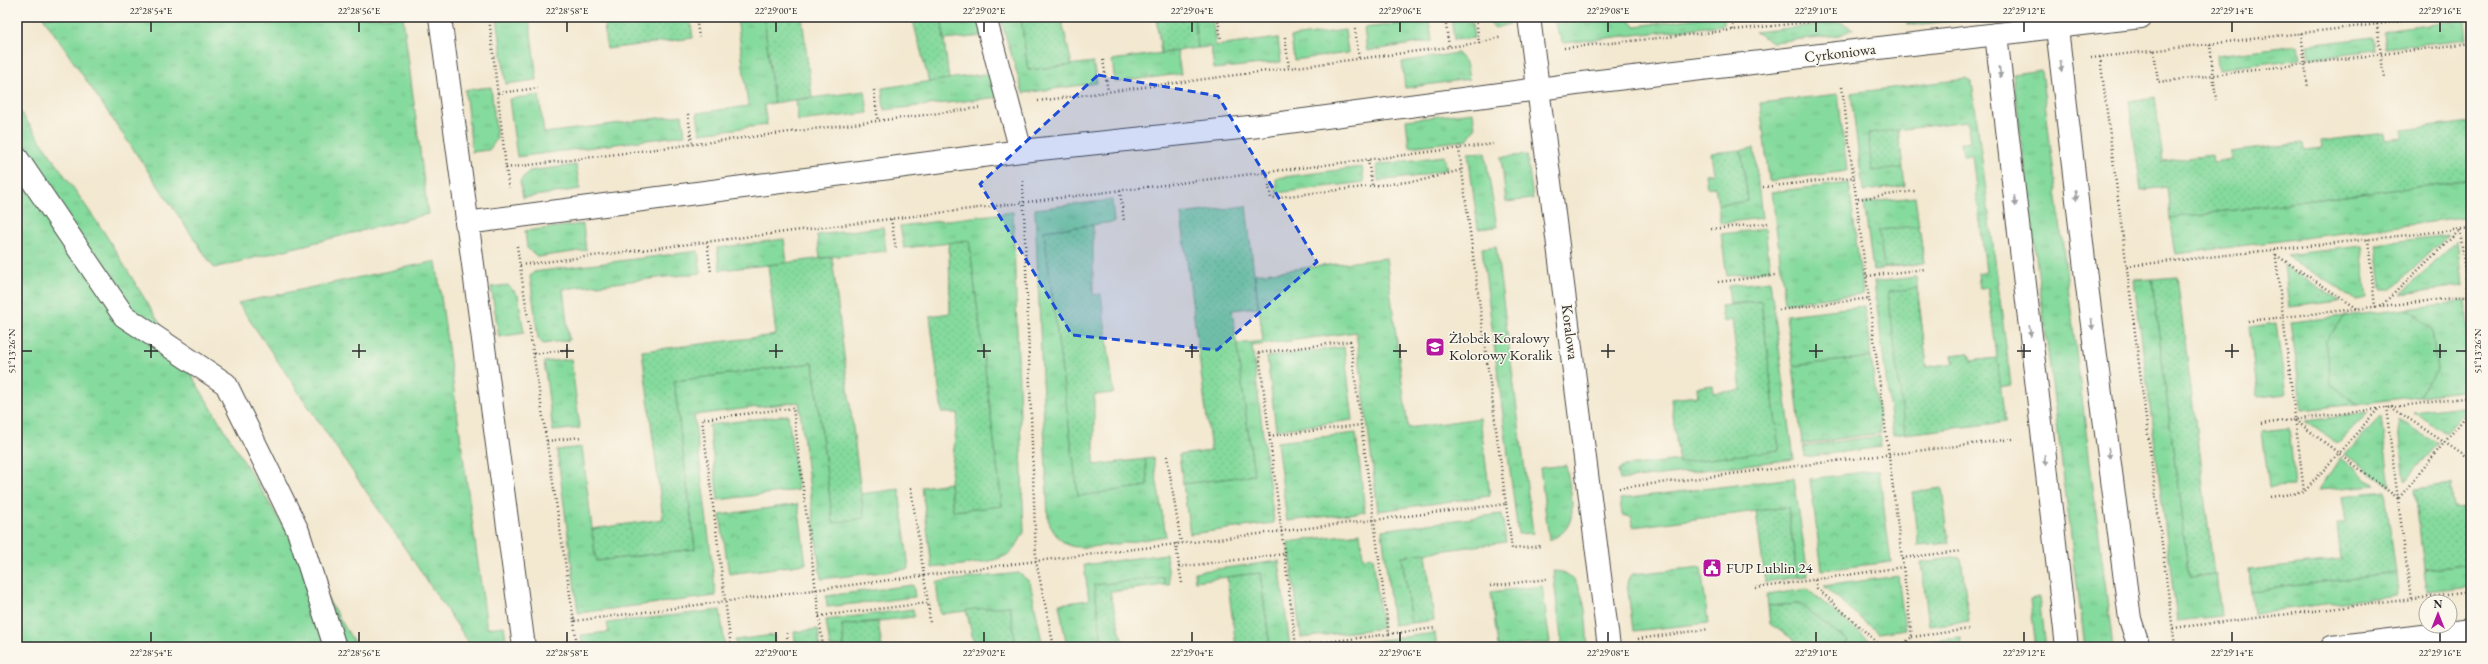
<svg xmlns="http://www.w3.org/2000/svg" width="2488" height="664" viewBox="0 0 2488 664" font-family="'EB Garamond',serif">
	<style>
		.grass { fill: url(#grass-tufts); stroke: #588264 }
		.park { fill: url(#park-crowns); stroke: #588264 }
		.garden { fill: url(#garden-dots); stroke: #588264 }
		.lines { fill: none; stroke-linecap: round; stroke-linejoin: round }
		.minor-casing { stroke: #494744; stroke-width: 24 }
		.path { stroke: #494744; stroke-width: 2.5; stroke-dasharray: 1 3; stroke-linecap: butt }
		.minor { stroke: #fff; stroke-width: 22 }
		.oneway { fill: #a0a0a0 }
		.marked { fill: #1d4ed8; fill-opacity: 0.2; stroke: #1d4ed8; stroke-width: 3; stroke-dasharray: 8 5; stroke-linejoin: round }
		.ticks { fill: none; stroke: #2b2b2b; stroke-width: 1.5 }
		.labels { text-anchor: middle; stroke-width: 3; stroke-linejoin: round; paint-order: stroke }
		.street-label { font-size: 15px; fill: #2b2b2b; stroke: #fbf7ec }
		.poi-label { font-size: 15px; fill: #2b2b2b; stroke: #fbf7ec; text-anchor: start }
		.neatline { fill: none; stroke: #2b2b2b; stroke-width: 1.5 }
		.ticks-label { font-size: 10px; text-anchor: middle; fill: #2b2b2b }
	</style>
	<defs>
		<pattern id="grass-tufts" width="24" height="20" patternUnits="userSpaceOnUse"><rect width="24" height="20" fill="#85da9d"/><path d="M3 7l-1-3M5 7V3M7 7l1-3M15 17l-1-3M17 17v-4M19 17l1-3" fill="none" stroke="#73bb87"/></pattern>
		<pattern id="park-crowns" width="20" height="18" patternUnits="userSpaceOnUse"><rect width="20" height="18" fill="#85da9d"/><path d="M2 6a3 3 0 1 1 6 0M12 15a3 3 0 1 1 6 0" fill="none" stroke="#73bb87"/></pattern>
		<pattern id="garden-dots" width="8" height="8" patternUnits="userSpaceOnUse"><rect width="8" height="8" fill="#85da9d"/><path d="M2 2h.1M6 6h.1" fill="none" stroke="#73bb87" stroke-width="1.8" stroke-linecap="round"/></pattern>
	</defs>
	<rect width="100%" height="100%" fill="#fbf7ec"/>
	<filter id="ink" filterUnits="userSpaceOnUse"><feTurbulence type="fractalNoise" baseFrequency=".025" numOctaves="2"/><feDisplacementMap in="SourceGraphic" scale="8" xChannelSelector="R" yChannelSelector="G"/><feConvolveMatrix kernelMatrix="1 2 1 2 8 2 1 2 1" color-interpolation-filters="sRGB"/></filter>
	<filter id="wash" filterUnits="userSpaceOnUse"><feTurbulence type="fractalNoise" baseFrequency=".012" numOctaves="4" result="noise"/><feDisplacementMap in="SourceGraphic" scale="16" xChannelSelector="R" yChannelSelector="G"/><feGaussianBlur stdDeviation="0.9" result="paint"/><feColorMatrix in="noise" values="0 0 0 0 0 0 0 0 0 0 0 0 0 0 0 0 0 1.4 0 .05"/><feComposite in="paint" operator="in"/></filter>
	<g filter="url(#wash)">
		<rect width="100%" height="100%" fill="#f3e8d0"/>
		<!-- grass -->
		<g class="grass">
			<path d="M43,17h360l25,197 -214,54z"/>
			<path d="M497,17h32l8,63 -31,4z"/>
			<path d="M737,17h27l10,86 -10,2 3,20 -67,8 -3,-20 51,-7z"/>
			<path d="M941,17h37l6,19 -40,4z"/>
			<path d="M1000,17h21l7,53 65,-8 4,21 -74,10z"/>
			<path d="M1194,17h18l4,29 62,-8 3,24 -67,7 -3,-22 -13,1z"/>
			<path d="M1451,17h20l3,21 -20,2z"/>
			<path d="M1483,17h26l1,7 -15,4z"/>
			<path d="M1554,17h70l12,9 69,-9h19v8l-161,18 -7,-15z"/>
			<path d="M1914,17h71l-72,8 -7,-2z"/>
			<path d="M1429,20l3,21 -65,10 -3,-23z"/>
			<path d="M2465,20l2,19 -82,9 -2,-17z"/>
			<path d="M1841,22l12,7 -13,6 -68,7 -17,-10z"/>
			<path d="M1345,30l3,23 -54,7 -3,-23z"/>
			<path d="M2373,37l2,13 -65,8 -2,-13z"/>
			<path d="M2298,45l2,14 -82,10 -1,-14z"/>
			<path d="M1177,51l4,23 -66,8 -3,-22z"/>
			<path d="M1457,53l9,10 3,16 -64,9 -3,-26z"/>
			<path d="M2041,70l72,577h-28l-72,-573z"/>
			<path d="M991,73l9,24 -116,13 -2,-22z"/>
			<path d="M1966,79l6,3 39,303 -11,2 5,35 -112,13 -19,-153 42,-5 11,90 27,-4 -2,-8 17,-2 2,8 26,-3 -9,-70 -8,1 -2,-15 8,-2 -14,-117 -9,1 -2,-13 9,-2 -3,-20 -69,9 7,56 -42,5 -12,-98z"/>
			<path d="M491,87l6,52 -8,11 -17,2 -7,-62z"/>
			<path d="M865,91l3,22 -70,8 -2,-21z"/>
			<path d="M1838,94l9,77 -78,10 -9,-78z"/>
			<path d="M539,95l5,38 138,-18 3,20 -168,22 -8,-58z"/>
			<path d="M17,107l87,125 253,415h-340z"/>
			<path d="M1473,112l2,16 -8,12 -58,7 -3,-27z"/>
			<path d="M1754,148l8,70 -42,5 -2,-18 30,-4 -7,-51z"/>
			<path d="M1485,152l12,75 -19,2 -10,-76z"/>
			<path d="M1527,155l6,44 -27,3 -5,-45z"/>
			<path d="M1444,156l3,13 -27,7 -42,5 -1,-16z"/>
			<path d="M576,165l4,24 -57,9 -3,-17 9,-10z"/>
			<path d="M1362,167l2,15 -87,11 -1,-15z"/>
			<path d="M2471,180v37l-295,37 -6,-36z"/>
			<path d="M1849,183l14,111 -78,9 -13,-111z"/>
			<path d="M1915,197l9,66 -51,7 -9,-67z"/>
			<path d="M1112,200l2,22 -70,9 34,264 70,-9 -3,-27 8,-1 13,78c-21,3 -77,15 -95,10 -12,-4 -19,-15 -23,-27l-13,-310z"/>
			<path d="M1013,212l11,320c-4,8 -8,16 -14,21 -16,12 -58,12 -78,15l-10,-81 28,-4 3,28 49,-5 -33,-265 -65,7 -4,-22z"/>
			<path d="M583,224l3,26 -48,7 -11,-9 -2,-17z"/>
			<path d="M883,227l3,24 -66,7 -3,-23z"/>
			<path d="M1765,229l5,41 -43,6 -6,-42z"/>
			<path d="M2448,235l-57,54h-10l-5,-45z"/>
			<path d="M784,239l3,24 -67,7 -3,-22z"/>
			<path d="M2457,240l5,46 -61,8z"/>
			<path d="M1496,246l37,287 -15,1 -36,-286z"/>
			<path d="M2361,246l6,52 -11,2 -70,-45z"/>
			<path d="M698,251l3,22 -138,16 6,51 -26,4 -5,-6 -8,-62 4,-4z"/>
			<path d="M1386,258l22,170 72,-10 10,78 -112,15 -22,-179 -104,14 22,177 -84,11 -7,-50 71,-9 -18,-131 27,-3 -8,-67z"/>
			<path d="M436,261l51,367 17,-2 3,21h-35l-234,-344z"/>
			<path d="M2284,265l57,36 -52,6z"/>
			<path d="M2152,279l37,298 27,-3 5,42 -44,5 -43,-341z"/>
			<path d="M1770,281l24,178 -174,21 -2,-9 6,-5 155,-16 -18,-149 -31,3 -2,-18z"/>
			<path d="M508,285l10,10 6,38 -25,4 -8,-50z"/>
			<path d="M2465,301l6,49v40l-53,6 19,-26 -5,-41 -24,-20z"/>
			<path d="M1864,306l7,51 -78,9 -7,-51z"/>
			<path d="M2345,316l-19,27 5,41 26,20 -55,6 -11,-88z"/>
			<path d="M2276,323l10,71 -28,3 -9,-70z"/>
			<path d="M1344,347l9,73 -77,10 -9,-73z"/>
			<path d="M571,359l9,69 -27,3 -9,-69z"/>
			<path d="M813,363l20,159 31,-4 -3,-24 38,-5 10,80 -88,10 -22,-177 -105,13 22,181 -138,17 -21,-163 25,-3 14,114 99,-12 -21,-168z"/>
			<path d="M2471,405l-25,28 -32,-21z"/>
			<path d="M2368,413l-30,31 -33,-23z"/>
			<path d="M788,415l10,75 -80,10 -9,-75z"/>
			<path d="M2381,416l9,71 -45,-33z"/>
			<path d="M2398,420l40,24 -33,37z"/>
			<path d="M2289,428l6,58 -26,1 -7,-56z"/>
			<path d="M1880,436l1,11 -76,10 -2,-11z"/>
			<path d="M2340,458l35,27 -56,5z"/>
			<path d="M1566,465c4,29 18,63 -17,75l-9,-72z"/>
			<path d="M1794,478l14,98 -11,1 -9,-70 -155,20 -1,-10 -10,-2 -2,-16z"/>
			<path d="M1502,514l4,28 -104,14 9,67 -18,2 -11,-95z"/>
			<path d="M1166,554l4,31h-5l-1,-7 -70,7 9,62h-36l-8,-43 30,-4 -5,-35z"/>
			<path d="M1279,561l11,86h-20l-10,-74 -65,8 -1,-9z"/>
			<path d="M2471,564v23l-44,5 -3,-22z"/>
			<path d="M1701,567l7,56 -75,8 -6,-48 2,-6 4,-3z"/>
			<path d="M1553,571c36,0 32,50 35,76h-26z"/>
			<path d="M1019,573l11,9 13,65h-27l-6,-41 -70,8 -4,-32z"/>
			<path d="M2396,573l2,22 -144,18 -3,-22z"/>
			<path d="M1898,576l7,53 -27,4 -54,-47z"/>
			<path d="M913,585l2,12 -88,10 -1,-11z"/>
			<path d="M1542,586l8,57 -52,4 -7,-55z"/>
			<path d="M1807,589l64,53 1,5h-29l5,-5 -49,-38 -31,2 -1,-11z"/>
			<path d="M2039,598l6,49h-9l-6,-47z"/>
			<path d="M913,609l1,8 -72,8 2,22h-14l-4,-27z"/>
			<path d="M720,610l5,37h-142l-2,-12 28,-3 -2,-9z"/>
			<path d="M818,629l2,18h-24l-2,-15z"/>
			<path d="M1435,633l2,14h-93v-2z"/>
			<path d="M774,635l1,12h-39l-1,-7z"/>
		</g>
		<!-- park -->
		<g class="park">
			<path d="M2408,309l24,20 5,42 -19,25 -61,8 -26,-20 -6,-42 20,-26z"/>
			<path d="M1871,357l10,76 -79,11 -9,-78z"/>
			<path d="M1356,433l9,79 -78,9 -10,-79z"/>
			<path d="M1879,470l12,92 -69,8 -12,-91z"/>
			<path d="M798,504l8,60 -77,10 -9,-59z"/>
			<path d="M1360,533l3,25 10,-1 9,71 -81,10 -13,-96z"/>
		</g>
		<!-- garden -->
		<g class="garden">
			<path d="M603,17h87l3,21 -86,11z"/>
			<path d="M764,17h38l10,80 -38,6z"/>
			<path d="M912,17h29l8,62 -20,3z"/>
			<path d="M1021,17h40l11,48 -44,5z"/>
			<path d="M1156,17h38l4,31 -37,5z"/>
			<path d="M2155,97l8,64 49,-6 1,7 18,-3 -1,-7 73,-9 1,7 18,-2 -1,-7 63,-8 1,7 17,-2v-8l69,-8v58l-301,38 -3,-31 -26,3 -12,-89z"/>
			<path d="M1898,130l5,38 -31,3 -4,-38z"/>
			<path d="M1741,150l7,51 -30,4 -3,-18 -8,1 -2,-14 9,-1 -3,-20z"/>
			<path d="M1246,206l12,101 -26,3 22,165 -71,9 -4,-29 32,-4 -30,-237z"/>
			<path d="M1093,225v70l8,-1 13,99 -20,2v70l51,-6 3,27 -70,10 -34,-265z"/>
			<path d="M1919,226l5,37 -40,5 -5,-38z"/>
			<path d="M969,240l33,266 -49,5 -3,-28 8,-70h-16l-12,-97 20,-3 -1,-70z"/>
			<path d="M832,257l32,261 -31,5 -20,-160 -139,18 21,168 -99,12 -4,-32 71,-10 -21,-168 134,-16 -8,-70z"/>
			<path d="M2177,277l37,297 -25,3 -37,-298z"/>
			<path d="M1917,288l10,79 27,-4 -2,-8 17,-2 2,8 26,-3 8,64 -100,12 -17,-142z"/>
			<path d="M1761,301l18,149 -100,13 -8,-64 27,-3 -1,-9 16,-2 1,8 27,-3 -9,-70 -9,1 -2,-15z"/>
			<path d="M2451,484l3,25 10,-1 4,35h3v21l-47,6 -9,-81z"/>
			<path d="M1942,488l7,55 -31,3 -6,-54z"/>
			<path d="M2385,491l11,82 -145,18 -2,-21 92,-11 -4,-35 9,-1 -4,-27z"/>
			<path d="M1788,507l9,70 -32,5 -9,-71z"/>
			<path d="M1426,553l8,67 -23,3 -9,-67z"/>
			<path d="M1961,557l8,64 -40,5 -8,-64z"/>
			<path d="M1260,573l10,74h-34l-9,-70z"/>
			<path d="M1164,577l1,8 -55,7 14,55h-21l-9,-62z"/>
			<path d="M1799,604l49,37 -5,6h-38l-35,-23 -2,-18z"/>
			<path d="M1010,606l6,41h-41l-9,-37z"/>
			<path d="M878,622l4,25h-38l-2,-22z"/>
			<path d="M1961,638l1,9h-30l-1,-6z"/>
		</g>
	</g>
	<g filter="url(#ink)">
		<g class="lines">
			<defs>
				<g id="minor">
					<path d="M440,17l84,630"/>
					<path d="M985,17l36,134"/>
					<path d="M1529,17l80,630"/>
					<path d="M2057,28l30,258 43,333 9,28"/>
					<path d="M1996,34l71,613"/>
					<path d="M17,158l107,158 102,68 72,147 37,116"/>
					<path d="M466,223l555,-72 238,-25 332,-44 550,-65"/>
					<path d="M2332,647l139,-17"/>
				</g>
			</defs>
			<!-- minor casing -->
			<use href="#minor" class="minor-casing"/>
			<!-- path -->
			<g class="path">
				<path d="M489,17l17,151 473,-60"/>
				<path d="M696,17l3,20"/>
				<path d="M1218,17l3,24"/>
				<path d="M1445,17l4,30"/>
				<path d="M1731,17l2,13"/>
				<path d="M2469,17l2,17"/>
				<path d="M2377,24l7,54"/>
				<path d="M1355,29l4,30"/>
				<path d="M2301,33l7,55"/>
				<path d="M1285,37l4,31"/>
				<path d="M1479,43l23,-6"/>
				<path d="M2210,44l6,56"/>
				<path d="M1564,48l292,-31"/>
				<path d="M2154,51l4,31 313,-39"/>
				<path d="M2100,57l75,590"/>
				<path d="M2091,58l346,-41"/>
				<path d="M1103,60l5,31"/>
				<path d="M1842,87l70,550 -12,10"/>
				<path d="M874,90l4,31"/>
				<path d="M498,93l40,-5"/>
				<path d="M1038,101l441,-58 -3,-26"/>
				<path d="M688,114l4,30"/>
				<path d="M1368,160l4,25"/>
				<path d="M506,168l3,20"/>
				<path d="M1267,173l4,25 152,-18 38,-10"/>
				<path d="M1023,181l13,380 18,86"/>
				<path d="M1763,187l92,-10"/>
				<path d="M1120,191l4,30"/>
				<path d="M1858,199l57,-8"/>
				<path d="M891,219l5,30"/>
				<path d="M1711,229l57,-6"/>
				<path d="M2460,230l11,90"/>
				<path d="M2368,239l7,68"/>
				<path d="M707,242l4,30"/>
				<path d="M517,246l57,375 462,-60 470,-57 -47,-355"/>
				<path d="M2275,250l29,242"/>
				<path d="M2276,255l82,54"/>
				<path d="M520,265l973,-121"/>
				<path d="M2127,266l344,-38"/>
				<path d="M1867,276l58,-7"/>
				<path d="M1718,282l57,-7"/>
				<path d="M2380,307l80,-77"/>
				<path d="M1779,310l91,-12"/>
				<path d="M2248,321l223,-25"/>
				<path d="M1350,341l39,293 -93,12 -37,-293z"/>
				<path d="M534,354l36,-5"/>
				<path d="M2386,407l25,192"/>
				<path d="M2391,407l80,53"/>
				<path d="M2295,420l104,79"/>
				<path d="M2261,424l210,-27"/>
				<path d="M1269,436l92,-11"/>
				<path d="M547,441l34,-4"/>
				<path d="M1167,456l14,87"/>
				<path d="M911,488l17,115"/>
				<path d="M1619,488l394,-49"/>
				<path d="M2270,497l34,-5 75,-84"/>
				<path d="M2399,498l72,-88"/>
				<path d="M1506,504l6,45 30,-3"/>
				<path d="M1176,543l3,24"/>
				<path d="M1902,558l58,-7"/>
				<path d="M1815,580l2,8 65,59"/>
				<path d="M1182,583l-3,-16 105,-13"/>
				<path d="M1490,586l57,-7"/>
				<path d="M1756,588l147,-21"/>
				<path d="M819,616l109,-13 2,20"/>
				<path d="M574,621l3,26"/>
				<path d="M2173,628l298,-36"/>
				<path d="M787,633l1,14"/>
				<path d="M1389,634l46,-6"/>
				<path d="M1912,637l58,-8"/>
				<path d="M1638,639l71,-10"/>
				<path d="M1336,641l1,6"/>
				<path d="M731,647l-29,-228 91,-11 30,239"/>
			</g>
			<!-- minor -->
			<use href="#minor" class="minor"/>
		</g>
		<!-- one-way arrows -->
		<defs><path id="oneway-solid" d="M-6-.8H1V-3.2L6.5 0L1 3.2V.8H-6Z"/></defs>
		<g class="oneway">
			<use href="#oneway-solid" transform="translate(2061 66) rotate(83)"/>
			<use href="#oneway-solid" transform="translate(2000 72) rotate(83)"/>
			<use href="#oneway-solid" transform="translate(2076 195) rotate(83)"/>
			<use href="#oneway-solid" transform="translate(2015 201) rotate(83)"/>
			<use href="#oneway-solid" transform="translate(2092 324) rotate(83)"/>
			<use href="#oneway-solid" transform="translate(2030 331) rotate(83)"/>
			<use href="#oneway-solid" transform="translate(2109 453) rotate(83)"/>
			<use href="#oneway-solid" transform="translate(2045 460) rotate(83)"/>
		</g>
	</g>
	<!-- marked area -->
	<path class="marked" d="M1098,75l120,21 99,166 -100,88 -145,-15 -92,-151z"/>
	<!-- ticks -->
	<path class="ticks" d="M151,22v10M359,22v10M567,22v10M776,22v10M984,22v10M1192,22v10M1400,22v10M1608,22v10M1816,22v10M2024,22v10M2232,22v10M2440,22v10M151,344v14M359,344v14M567,344v14M776,344v14M984,344v14M1192,344v14M1400,344v14M1608,344v14M1816,344v14M2024,344v14M2232,344v14M2440,344v14M22,351h10M144,351h14M352,351h14M560,351h14M769,351h14M977,351h14M1185,351h14M1393,351h14M1601,351h14M1809,351h14M2017,351h14M2225,351h14M2433,351h14M2456,351h10M151,632v10M359,632v10M567,632v10M776,632v10M984,632v10M1192,632v10M1400,632v10M1608,632v10M1816,632v10M2024,632v10M2232,632v10M2440,632v10"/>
	<!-- icons -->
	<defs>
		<symbol id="school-square" viewBox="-11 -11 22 22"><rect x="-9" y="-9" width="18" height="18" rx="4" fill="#b5179e" stroke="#fbf7ec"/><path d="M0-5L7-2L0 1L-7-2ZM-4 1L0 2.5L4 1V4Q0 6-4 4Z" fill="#fff"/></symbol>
		<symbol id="civic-square" viewBox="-11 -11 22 22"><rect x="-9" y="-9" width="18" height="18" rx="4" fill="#b5179e" stroke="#fbf7ec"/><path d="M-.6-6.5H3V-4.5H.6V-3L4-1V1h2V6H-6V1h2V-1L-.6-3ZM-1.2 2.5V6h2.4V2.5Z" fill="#fff"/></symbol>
	</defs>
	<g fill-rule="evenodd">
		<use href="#school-square" x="1424" y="336" width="22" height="22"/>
		<use href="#civic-square" x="1701" y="557" width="22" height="22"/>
	</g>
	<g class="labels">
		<!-- street labels -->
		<g class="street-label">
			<text transform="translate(1840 53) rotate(-7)" y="5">Cyrkoniowa</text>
			<text transform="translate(1570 332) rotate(83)" y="5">Koralowa</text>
		</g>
		<!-- poi labels -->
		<g class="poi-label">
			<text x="1449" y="343">Żłobek Koralowy<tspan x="1449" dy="17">Kolorowy Koralik</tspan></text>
			<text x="1726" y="573">FUP Lublin 24</text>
		</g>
	</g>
	<!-- margin -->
	<rect width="2488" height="664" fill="none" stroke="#fbf7ec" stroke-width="44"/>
	<!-- north arrow -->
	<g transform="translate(2438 614)"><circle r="19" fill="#fbf7ec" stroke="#a8a59f"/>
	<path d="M0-3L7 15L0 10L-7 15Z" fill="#b5179e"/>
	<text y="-6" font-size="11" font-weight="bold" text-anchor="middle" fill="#2b2b2b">N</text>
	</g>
	<rect x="22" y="22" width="2444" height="620" class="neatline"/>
	<g class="ticks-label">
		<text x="151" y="14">22°28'54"E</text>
		<text x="359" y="14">22°28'56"E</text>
		<text x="567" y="14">22°28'58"E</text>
		<text x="776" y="14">22°29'00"E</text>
		<text x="984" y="14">22°29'02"E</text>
		<text x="1192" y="14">22°29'04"E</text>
		<text x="1400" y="14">22°29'06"E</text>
		<text x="1608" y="14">22°29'08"E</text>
		<text x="1816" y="14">22°29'10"E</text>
		<text x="2024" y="14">22°29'12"E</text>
		<text x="2232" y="14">22°29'14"E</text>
		<text x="2440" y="14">22°29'16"E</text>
		<text transform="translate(11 351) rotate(-90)" y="4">51°13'26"N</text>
		<text transform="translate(2477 351) rotate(-90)" y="4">51°13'26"N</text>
		<text x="151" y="656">22°28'54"E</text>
		<text x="359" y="656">22°28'56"E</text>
		<text x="567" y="656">22°28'58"E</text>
		<text x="776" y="656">22°29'00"E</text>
		<text x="984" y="656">22°29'02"E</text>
		<text x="1192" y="656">22°29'04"E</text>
		<text x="1400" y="656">22°29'06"E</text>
		<text x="1608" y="656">22°29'08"E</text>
		<text x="1816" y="656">22°29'10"E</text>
		<text x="2024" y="656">22°29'12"E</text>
		<text x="2232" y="656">22°29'14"E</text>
		<text x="2440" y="656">22°29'16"E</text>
	</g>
</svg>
